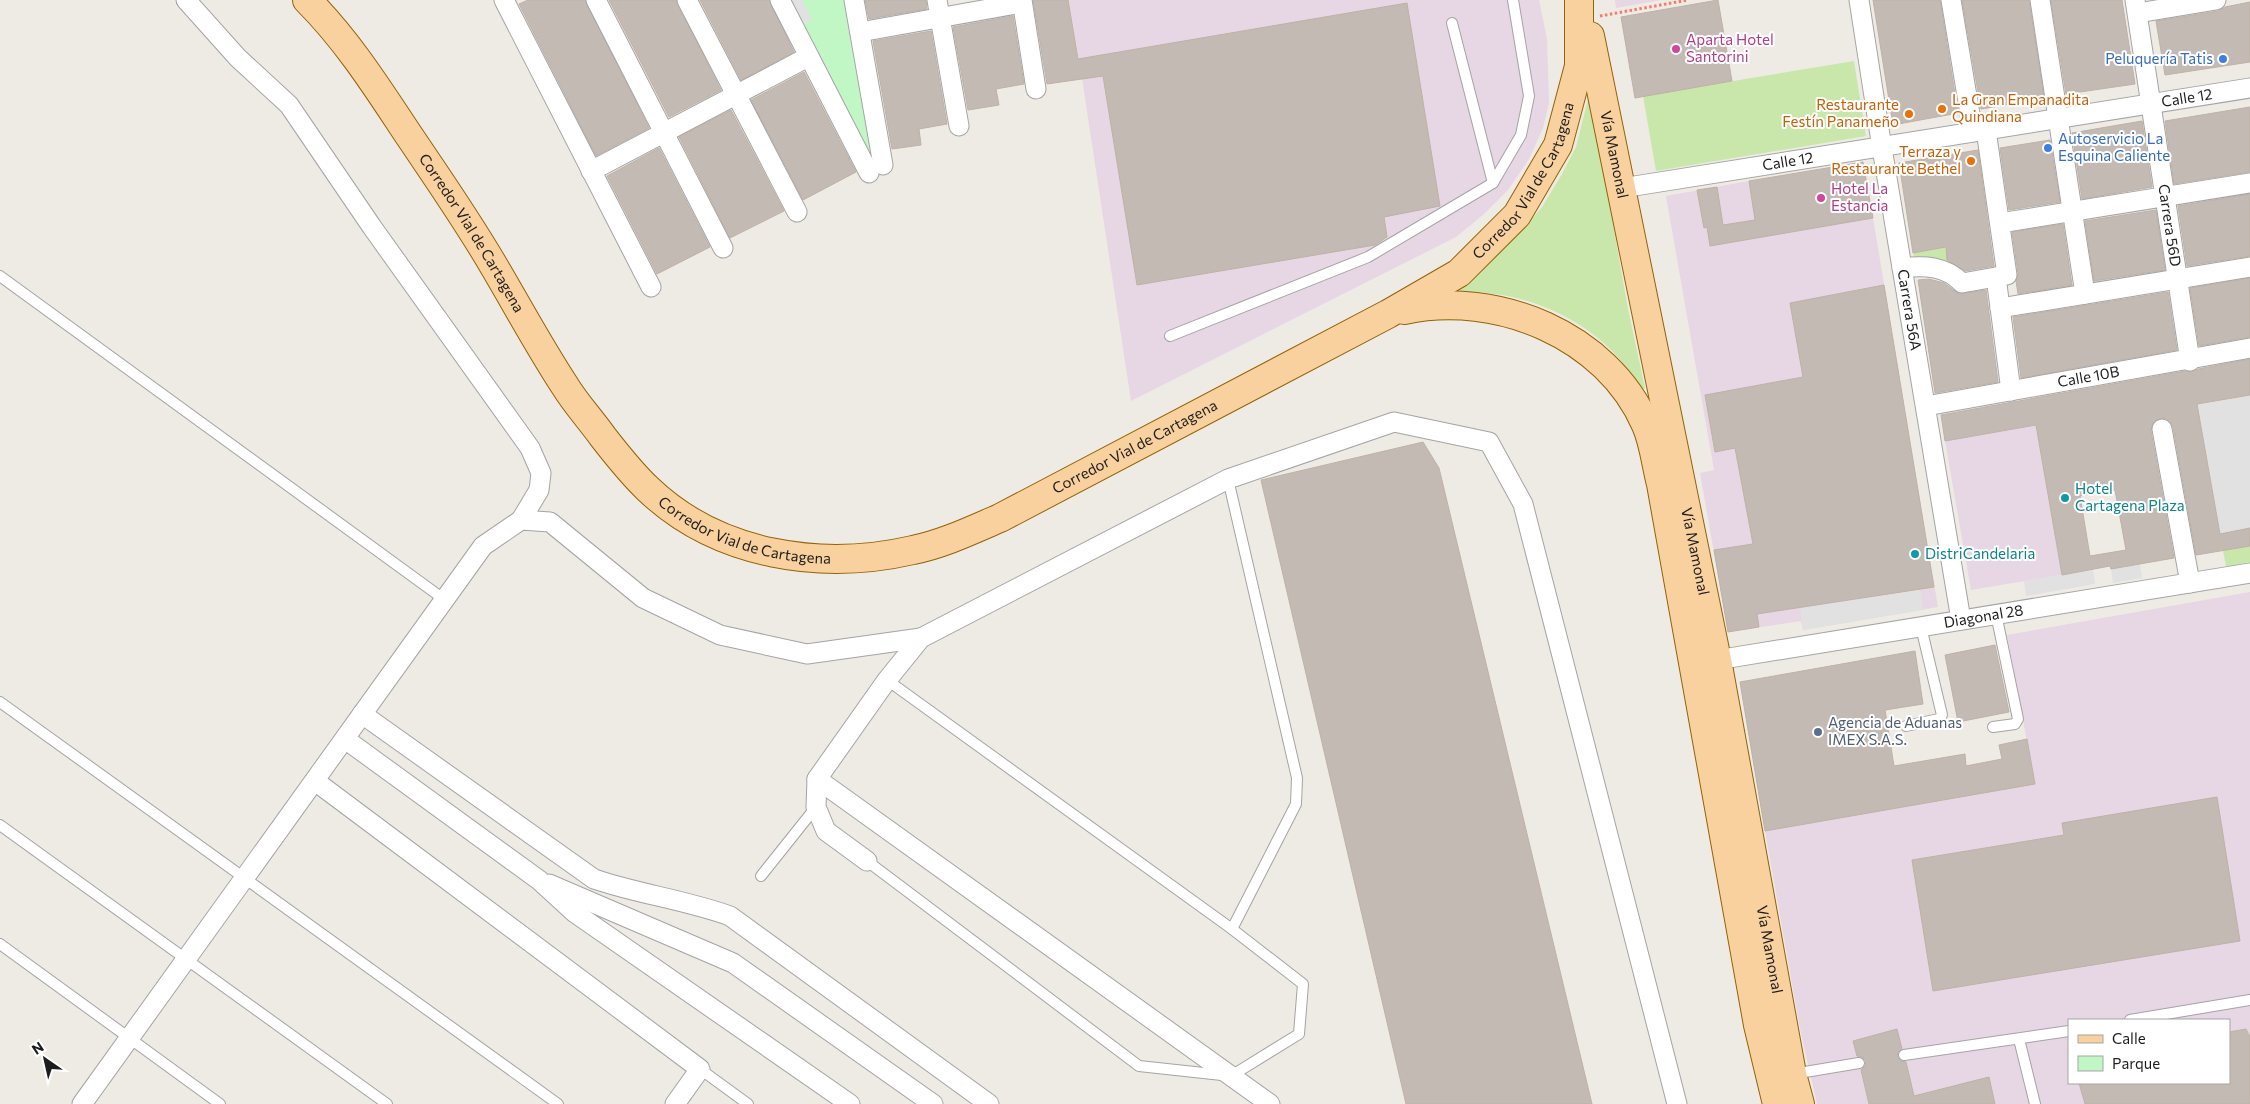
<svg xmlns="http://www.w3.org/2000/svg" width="2250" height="1104" viewBox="0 0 2250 1104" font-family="Commissioner,sans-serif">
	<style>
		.industrial { fill: #e7d6e4; fill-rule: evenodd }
		.grass { fill: #c9e7ab }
		.park { fill: #c1f7c5 }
		.parking { fill: #e1e1e1 }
		.building { fill: #c3bab3; stroke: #bfb1a6; fill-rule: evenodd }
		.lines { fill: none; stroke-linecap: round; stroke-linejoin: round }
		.lane-casing { stroke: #a4a4a4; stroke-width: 12 }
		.street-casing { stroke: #a4a4a4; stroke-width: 21 }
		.primary-casing { stroke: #926205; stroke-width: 30 }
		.path { stroke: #f57b6e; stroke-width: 3; stroke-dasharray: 2.5 2.5; stroke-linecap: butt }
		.lane { stroke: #fff; stroke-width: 10 }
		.street { stroke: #fff; stroke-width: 19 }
		.primary { stroke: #f9d19e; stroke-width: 28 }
		.hotel-dot { fill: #d1479c; stroke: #fff; stroke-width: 2 }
		.shop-dot { fill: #3f7fe0; stroke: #fff; stroke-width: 2 }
		.food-dot { fill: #e8710a; stroke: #fff; stroke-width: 2 }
		.culture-dot { fill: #0f9aa8; stroke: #fff; stroke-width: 2 }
		.service-dot { fill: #5c6f8a; stroke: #fff; stroke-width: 2 }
		.labels { text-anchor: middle; stroke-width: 4; stroke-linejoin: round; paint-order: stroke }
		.hotel-label { font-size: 15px; fill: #b23c85; stroke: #fff; text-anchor: start }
		.shop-label { font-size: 15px; fill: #366cbe; stroke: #fff; text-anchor: end }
		.street-label { font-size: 15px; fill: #1d1d1d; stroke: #fff }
		.food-label { font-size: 15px; fill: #c56008; stroke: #fff; text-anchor: end }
		.culture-label { font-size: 15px; fill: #0d838f; stroke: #fff; text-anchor: start }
		.service-label { font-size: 15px; fill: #4e5e75; stroke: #fff; text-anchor: start }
	</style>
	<rect width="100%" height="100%" fill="#eeebe4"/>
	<!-- industrial -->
	<g class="industrial">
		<path d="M1067,0h472l8,39 2,64 -6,25 -14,31 -21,31 -24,24 -28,23 -325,164 -51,-336z"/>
		<path d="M1615,0h46l-45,8z"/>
		<path d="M1749,181l9,56 115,-19 65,389 -135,23 -2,-9 -73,11 -28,-159 14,-3 -48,-274z"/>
		<path d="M2036,425l26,150 -91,15 -26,-149z"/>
		<path d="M2250,592v512h-433l-17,-75 -35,-198 270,-47 -28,-149zM2069,1020h160v63h-160z"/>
	</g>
	<!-- grass -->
	<g class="grass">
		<path d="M1854,61l12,75 -210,35 -13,-75z"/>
		<path d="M1588,99l3,1 37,209 17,79 -3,2c-40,-69 -118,-104 -196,-97l71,-57 25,-29 20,-33 14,-27z"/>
		<path d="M1954,246l-7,10 1,9 -33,-4 -2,-8z"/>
		<path d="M2250,546v16l-24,5 -3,-17z"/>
	</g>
	<!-- park -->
	<path class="park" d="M802,0h44l33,167 -6,4 -71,-146 9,-5z"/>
	<!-- parking -->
	<g class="parking">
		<path d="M789,0h13l10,20 -10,5z"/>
		<path d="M2250,395v151l-27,4 -26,-146z"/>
		<path d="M2140,564l2,14 -29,5 -2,-14z"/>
		<path d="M2093,569l2,15 -69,12 -2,-15z"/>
		<path d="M1920,589l3,21 -120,20 -3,-22z"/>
	</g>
	<!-- building -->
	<g class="building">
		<path d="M528,0h57l64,128 -53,28 -77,-152z"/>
		<path d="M609,0h67l45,90 -52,27z"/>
		<path d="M700,0h69l25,52 -53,28z"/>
		<path d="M865,0h61l1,9 -58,10z"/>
		<path d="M1033,0h35l10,59 329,-56 33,203 -56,11 3,20 -12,8 -238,40 -34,-209 -56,8z"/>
		<path d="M1718,0l14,81 -97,17 -14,-81z"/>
		<path d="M1873,0h67l18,113 -65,12z"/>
		<path d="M1962,0h67l15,98 -63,11z"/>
		<path d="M2051,0h71l13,84 -69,10z"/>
		<path d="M2250,2v60l-85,13 -9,-54 62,-10 7,-4z"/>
		<path d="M1013,16l11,68 -28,5 3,16 -31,5 -15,-83z"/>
		<path d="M931,31l16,93 -28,5 2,16 -29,4 -19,-108z"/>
		<path d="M804,72l52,100 -53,28 -52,-100z"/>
		<path d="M2250,107v65l-76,12 -9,-63z"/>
		<path d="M731,110l53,101 -54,27 -51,-101z"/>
		<path d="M2142,121l10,66 -70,12 -10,-66z"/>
		<path d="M2050,140l10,62 -51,8 -9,-62z"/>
		<path d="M659,148l51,99 -53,27 -50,-98z"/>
		<path d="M1978,150l16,116 -29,5 -18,-11 -1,-13 -33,6 -14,-90z"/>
		<path d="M1863,162l10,56 -163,28 -3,-19 -3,1 -7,-38 20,-3 6,38 32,-5 -6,-39z"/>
		<path d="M2250,194v62l-63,10 -9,-60z"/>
		<path d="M2156,210l9,60 -71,11 -9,-60z"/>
		<path d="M2063,224l9,61 -54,9 -2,-13 2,-8 -6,-41z"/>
		<path d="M2250,278v59l-51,9 -9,-58z"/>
		<path d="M1929,279l15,4 15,11 27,-4 12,92 -63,11 -17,-113z"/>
		<path d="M1884,285l50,302 -177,27 2,13 -31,5 -14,-82 39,-6 -18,-96 -20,4 -10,-57 98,-18 -13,-74z"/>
		<path d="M2168,292l9,58 -156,28 -8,-61z"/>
		<path d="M2250,359v36l-53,9 23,130 30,-6v18l-54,9 -23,-128 -3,-6 -5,-3 -11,3 -3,10 23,127 -63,11 -1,-3 -48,9 -26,-150 -91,16 -4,-26 244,-44 7,1 6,-3zM2115,490l11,60 -36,6 -10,-60z"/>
		<path d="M1423,442l16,26 153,636h-186l-145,-624z"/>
		<path d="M1995,645l14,67 -51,10 -13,-67z"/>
		<path d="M1915,651l8,53 -38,6 9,56 71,-12 1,12 36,-7 -3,-14 28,-6 8,45 -270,47 -25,-149z"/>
		<path d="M2217,797l23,144 -307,50 -21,-131 152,-25 -2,-12z"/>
		<path d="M1897,1029l5,20 -4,3 -1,4 4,5 5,1 8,34 75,-19 6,27h-126l-8,-34 4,-4 1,-5 -4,-4 -5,-1 -4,-15z"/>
		<path d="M2246,1029l4,8v67h-165l-6,-21h150v-51z"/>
	</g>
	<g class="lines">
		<defs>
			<g id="lane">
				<path d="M1452,23l41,160"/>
				<path d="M0,276l445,324"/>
				<path d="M1170,336l198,-79 125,-74 28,-48 8,-39 -16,-96"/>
				<path d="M1228,479l69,299 -1,26 -64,125"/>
				<path d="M0,702l558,402"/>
				<path d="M1906,726l33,-7 3,-4 -21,-88"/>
				<path d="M1993,727l22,-3 3,-5 -22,-105"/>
				<path d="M0,825l387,279"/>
				<path d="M867,861l272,205 92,10 68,-42 4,-50 -71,-55 -345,-249"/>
				<path d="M761,876l55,-69"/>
				<path d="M0,944l220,160"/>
				<path d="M2130,1020l120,-20"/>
				<path d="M2019,1039l16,65"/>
				<path d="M1904,1055l165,-24"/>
				<path d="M700,1069l48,35"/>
				<path d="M1793,1074l66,-11"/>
			</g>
			<g id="street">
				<path d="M186,0l52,58 51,47 83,122 158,221 11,25 -2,17 -18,30"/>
				<path d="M504,0l147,287"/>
				<path d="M596,0l127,248"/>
				<path d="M687,0l110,212"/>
				<path d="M780,0l89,173"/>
				<path d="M854,0l29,165"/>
				<path d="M937,0l22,126"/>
				<path d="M1022,0l14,89"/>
				<path id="s1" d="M1859,0l23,148 79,472"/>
				<path d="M1951,0l22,132"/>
				<path d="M2040,0l45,294"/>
				<path id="s2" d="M2135,0l55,361"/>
				<path d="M2138,13l78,-13"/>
				<path d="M860,32l162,-29"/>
				<path d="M1986,130l21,145 -11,2 15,114"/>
				<path d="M591,171l217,-114"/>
				<path id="s3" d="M1622,188l628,-100"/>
				<path d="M2000,223l250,-40"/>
				<path d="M1902,268c22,-3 44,-2 60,15l34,-6"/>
				<path d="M2000,308l250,-41"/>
				<path id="s4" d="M1926,406l324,-58"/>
				<path d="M2162,429l28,154"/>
				<path id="s5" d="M1717,660l533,-87"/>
				<path d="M362,714l232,165c44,15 92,21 136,37l259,188"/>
				<path d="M345,739l194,141 36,33 275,191"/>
				<path d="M817,779l453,325"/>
				<path d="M315,781l385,288 -25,35"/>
				<path d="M867,861l-41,-30 -10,-24 1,-28 70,-99 34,-42 307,-159 166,-57 95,20 34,62 154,600"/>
				<path d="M549,884l184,79 200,141"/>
				<path d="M82,1104l401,-558 38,-26 29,2 93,76 77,37 87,19 114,-16"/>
			</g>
			<g id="primary">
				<path id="s6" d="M307,0c41,41 71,89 103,137 29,43 59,86 85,131 23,39 45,80 70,118 11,18 26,34 38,51 14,18 28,36 45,52 70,67 174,82 265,61 30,-6 59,-20 87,-32l388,-204 71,-41 58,-58 41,-70 21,-79v-66"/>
				<path id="s7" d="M1590,36l127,624 75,414 8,30"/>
				<path d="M1404,310c93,-20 203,25 242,115 8,18 10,40 15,59l97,541 19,79"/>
			</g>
		</defs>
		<!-- lane casing -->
		<use href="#lane" class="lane-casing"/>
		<!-- street casing -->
		<use href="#street" class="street-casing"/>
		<!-- primary casing -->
		<use href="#primary" class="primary-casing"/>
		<!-- path -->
		<path class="path" d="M1600,16l88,-16"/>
		<!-- lane -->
		<use href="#lane" class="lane"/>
		<!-- street -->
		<use href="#street" class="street"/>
		<!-- primary -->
		<use href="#primary" class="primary"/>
	</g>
	<!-- markers -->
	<g class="hotel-dot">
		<circle cx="1676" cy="49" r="5"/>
		<circle cx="1821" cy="198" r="5"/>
	</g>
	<g class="shop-dot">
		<circle cx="2223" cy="59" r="5"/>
		<circle cx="2048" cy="148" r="5"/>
	</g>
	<g class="food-dot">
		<circle cx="1942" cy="109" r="5"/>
		<circle cx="1909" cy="114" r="5"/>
		<circle cx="1971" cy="161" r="5"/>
	</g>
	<g class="culture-dot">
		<circle cx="2065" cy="498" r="5"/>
		<circle cx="1915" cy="554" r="5"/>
	</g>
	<circle class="service-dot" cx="1818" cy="732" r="5"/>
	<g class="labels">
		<!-- hotel labels -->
		<g class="hotel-label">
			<text x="1686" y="45">Aparta Hotel<tspan x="1686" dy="17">Santorini</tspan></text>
			<text x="1831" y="194">Hotel La<tspan x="1831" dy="17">Estancia</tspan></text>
		</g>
		<!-- shop labels -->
		<g class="shop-label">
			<text x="2213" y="64">Peluquería Tatis</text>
			<text x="2058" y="144" text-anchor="start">Autoservicio La<tspan x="2058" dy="17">Esquina Caliente</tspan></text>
		</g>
		<!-- street labels -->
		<g class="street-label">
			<text dy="5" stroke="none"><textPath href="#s3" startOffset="572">Calle 12</textPath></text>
			<text dy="5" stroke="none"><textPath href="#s7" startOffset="121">Vía Mamonal</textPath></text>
			<text dy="5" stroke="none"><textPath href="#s3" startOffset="168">Calle 12</textPath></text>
			<text dy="5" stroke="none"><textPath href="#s6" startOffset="1609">Corredor Vial de Cartagena</textPath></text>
			<text dy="5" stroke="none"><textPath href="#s2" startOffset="228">Carrera 56D</textPath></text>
			<text dy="5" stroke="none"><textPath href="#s6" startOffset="286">Corredor Vial de Cartagena</textPath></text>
			<text dy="5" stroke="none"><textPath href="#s1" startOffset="314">Carrera 56A</textPath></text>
			<text dy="5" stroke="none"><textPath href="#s4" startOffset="165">Calle 10B</textPath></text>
			<text dy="5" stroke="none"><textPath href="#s6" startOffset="1126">Corredor Vial de Cartagena</textPath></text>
			<text dy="5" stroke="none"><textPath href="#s6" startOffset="706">Corredor Vial de Cartagena</textPath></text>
			<text dy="5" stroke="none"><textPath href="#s7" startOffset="526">Vía Mamonal</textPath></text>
			<text dy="5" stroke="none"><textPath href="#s5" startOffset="270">Diagonal 28</textPath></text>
			<text dy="5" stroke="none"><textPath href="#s7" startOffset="931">Vía Mamonal</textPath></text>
		</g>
		<!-- food labels -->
		<g class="food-label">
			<text x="1952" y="105" text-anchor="start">La Gran Empanadita<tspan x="1952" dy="17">Quindiana</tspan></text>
			<text x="1899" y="110">Restaurante<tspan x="1899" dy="17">Festín Panameño</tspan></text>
			<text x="1961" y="157">Terraza y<tspan x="1961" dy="17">Restaurante Bethel</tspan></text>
		</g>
		<!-- culture labels -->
		<g class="culture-label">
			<text x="2075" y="494">Hotel<tspan x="2075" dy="17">Cartagena Plaza</tspan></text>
			<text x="1925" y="559">DistriCandelaria</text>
		</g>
		<!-- service labels -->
		<g class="service-label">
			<text x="1828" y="728">Agencia de Aduanas<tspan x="1828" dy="17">IMEX S.A.S.</tspan></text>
		</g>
	</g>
	<!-- legend -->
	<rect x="2068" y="1019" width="162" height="65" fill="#ffffff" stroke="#a5a5a5"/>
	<rect x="2078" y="1035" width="25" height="8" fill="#f9d19e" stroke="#a5a5a5"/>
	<text x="2112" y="1044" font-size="15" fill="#1d1d1d">Calle</text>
	<rect x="2078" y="1056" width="25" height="15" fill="#c1f7c5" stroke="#a5a5a5"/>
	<text x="2112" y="1069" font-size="15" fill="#1d1d1d">Parque</text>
	<!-- north arrow -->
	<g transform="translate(45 1059) rotate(326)" stroke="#ffffff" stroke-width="4" paint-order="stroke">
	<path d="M0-4L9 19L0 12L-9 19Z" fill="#1d1d1d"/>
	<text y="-8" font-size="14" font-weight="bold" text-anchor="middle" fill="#1d1d1d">N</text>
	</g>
</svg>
